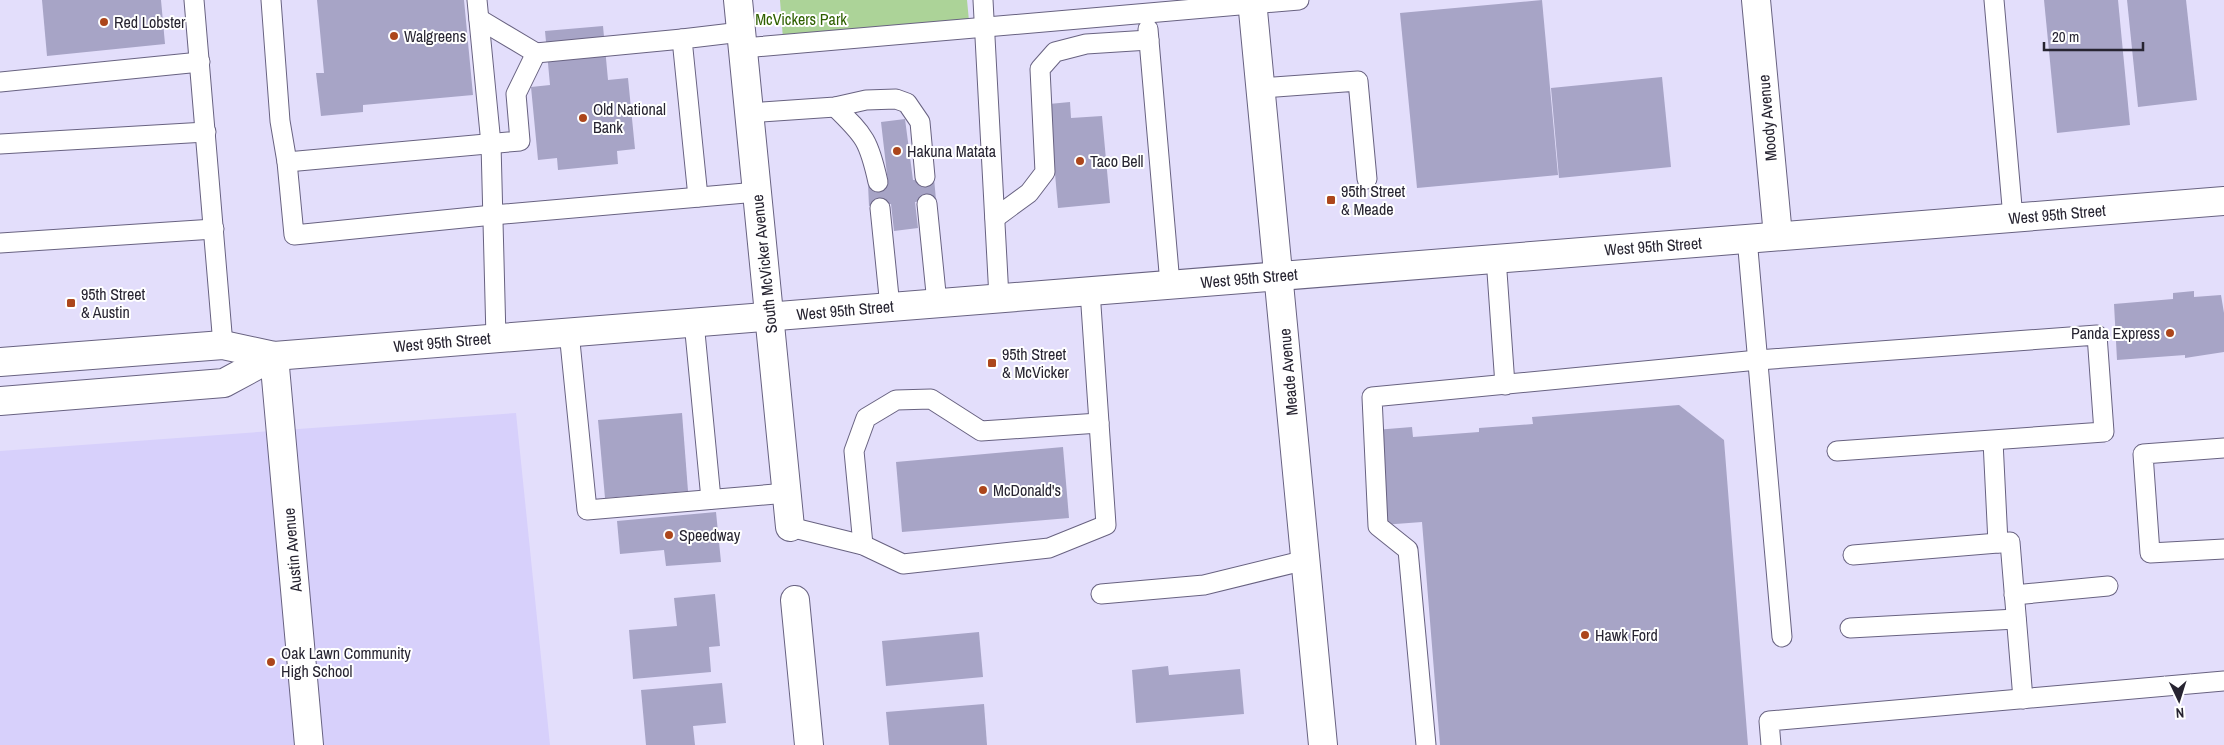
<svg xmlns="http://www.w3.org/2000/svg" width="2224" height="745" viewBox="0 0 2224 745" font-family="'Archivo Narrow',sans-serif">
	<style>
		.built { fill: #d7d0fb }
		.green { fill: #acd398 }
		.building { fill: #a7a4c6 }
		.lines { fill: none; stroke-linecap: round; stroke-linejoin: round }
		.lane-casing { stroke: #686281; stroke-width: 21 }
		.street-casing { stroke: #686281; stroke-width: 30 }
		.primary-casing { stroke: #686281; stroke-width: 30 }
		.lane { stroke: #fff; stroke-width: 19 }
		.street { stroke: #fff; stroke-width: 28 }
		.primary { stroke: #fff; stroke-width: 28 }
		.poi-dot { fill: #ac461b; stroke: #fff; stroke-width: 2 }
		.labels { text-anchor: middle; stroke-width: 4; stroke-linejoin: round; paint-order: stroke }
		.park-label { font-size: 16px; fill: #2f6000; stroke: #fff }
		.poi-label { font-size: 16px; fill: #272431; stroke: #fff; text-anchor: start }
		.street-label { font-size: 16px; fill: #272431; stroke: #fff }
	</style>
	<rect width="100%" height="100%" fill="#e3defb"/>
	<!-- built -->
	<path class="built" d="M516,413l34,332h-550v-294z"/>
	<!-- green -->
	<path class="green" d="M780,0h187l2,21 -186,18z"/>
	<!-- building -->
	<g class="building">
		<path d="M42,0h119l4,44 -118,12z"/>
		<path d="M317,0h147l9,95 -110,10v7l-42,4 -5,-43h8z"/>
		<path d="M1542,0l16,175 -141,13 -17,-175z"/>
		<path d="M2044,0h74l12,125 -73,8z"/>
		<path d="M2127,0h59l11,100 -59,7z"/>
		<path d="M603,26l5,54 20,-2 7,71 -18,2 1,13 -60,6 -1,-12 -19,2 -7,-73 19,-2 -5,-54z"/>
		<path d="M1662,77l9,90 -112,11 -8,-90z"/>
		<path d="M1070,102l1,16 31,-2 8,87 -52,5 -9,-104z"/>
		<path d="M905,119l8,61 21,-2 2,22 -21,2 3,26 -24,3 -3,-27 -22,2 -1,-22 20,-1 -7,-61z"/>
		<path d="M2194,291v6l27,-2 3,18v39l-39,6v-3l-68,5 -3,-56 59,-5v-6z"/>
		<path d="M1679,405l45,35 24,305h-308l-18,-223 -40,3 -7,-95 37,-3 1,10 66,-5v-4l54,-4 -1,-7z"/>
		<path d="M682,413l6,78 -83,7 -7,-78z"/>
		<path d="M1063,447l6,71 -167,14 -6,-70z"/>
		<path d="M716,512l5,50 -55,4 -2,-16 -44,4 -3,-33z"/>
		<path d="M715,594l5,52 -11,1 2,25 -78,7 -4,-49 48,-4 -3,-28z"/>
		<path d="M979,632l4,45 -97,9 -4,-45z"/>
		<path d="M1168,666l1,9 71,-6 4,45 -108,9 -4,-53z"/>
		<path d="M722,683l4,40 -33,3 2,19h-49l-5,-55z"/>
		<path d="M984,704l3,41h-98l-3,-33z"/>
	</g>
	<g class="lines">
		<defs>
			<g id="lane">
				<path d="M194,0l29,345"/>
				<path d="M271,0l9,121 7,41 7,73 199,-20 264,-23"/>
				<path d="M477,0l14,144 5,194"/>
				<path d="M983,0l16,298"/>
				<path d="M1994,0l19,218"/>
				<path d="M479,19l57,34"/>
				<path d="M1148,29l22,255"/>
				<path d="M743,48l556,-48"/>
				<path d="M0,82l200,-20"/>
				<path d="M1261,88l97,-7 9,98"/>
				<path d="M835,107c30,29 34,34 43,75"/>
				<path d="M749,113l86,-6 31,-7 30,-1 11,4 13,19 5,55"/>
				<path d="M0,144l206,-12"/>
				<path d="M287,162l233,-21 -4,-47 20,-41 146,-14"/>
				<path d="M698,197l-16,-158 59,-7"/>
				<path d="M927,204l10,99"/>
				<path d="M880,208l10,99"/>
				<path d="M995,218l34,-25 16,-21 -5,-103 15,-17 31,-8 63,-4"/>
				<path d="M1747,238l35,399"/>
				<path d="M0,243l214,-14"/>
				<path d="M1496,258l9,127"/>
				<path d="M694,322l17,177"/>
				<path d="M569,332l18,178 200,-17"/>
				<path d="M1993,441l5,102"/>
				<path d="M2224,448l-81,6 7,99 74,-4"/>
				<path d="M790,527l73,18 40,19 146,-16 57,-23 -16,-234"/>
				<path d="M863,545l-9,-94 12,-33 30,-18 35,-1 50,32 118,-8"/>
				<path d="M1853,555l157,-13 13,157"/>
				<path d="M1101,594l103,-9 102,-25"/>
				<path d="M2014,595l94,-9"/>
				<path d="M1850,628l166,-9"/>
				<path d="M1426,745l-18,-195 -30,-24 -6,-129 386,-37 339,-25 7,97 -267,19"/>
				<path d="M1771,745l-2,-24 455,-40"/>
			</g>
			<g id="street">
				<path d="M738,0l52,527"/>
				<path d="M1252,0l71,745"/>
				<path d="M1756,0l22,236"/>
				<path d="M274,356l35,389"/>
				<path d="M795,600l14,145"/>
			</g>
			<g id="primary">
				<path d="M0,362l223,-17 51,11 1950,-155"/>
				<path d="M0,401l224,-18 50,-27"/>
			</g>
		</defs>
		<!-- lane casing -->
		<use href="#lane" class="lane-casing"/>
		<!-- street casing -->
		<use href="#street" class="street-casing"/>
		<!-- primary casing -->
		<use href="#primary" class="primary-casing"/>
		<!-- lane -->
		<use href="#lane" class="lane"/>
		<!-- street -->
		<use href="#street" class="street"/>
		<!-- primary -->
		<use href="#primary" class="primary"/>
	</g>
	<!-- markers -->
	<g class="poi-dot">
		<circle cx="104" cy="22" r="5"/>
		<circle cx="394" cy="36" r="5"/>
		<circle cx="583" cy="118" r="5"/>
		<circle cx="897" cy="151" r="5"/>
		<circle cx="1080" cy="161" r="5"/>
		<rect x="1326" y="195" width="10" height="10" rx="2.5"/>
		<rect x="66" y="298" width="10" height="10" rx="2.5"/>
		<circle cx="2170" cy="333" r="5"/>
		<rect x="987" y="358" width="10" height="10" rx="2.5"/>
		<circle cx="983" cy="490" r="5"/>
		<circle cx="669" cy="535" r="5"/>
		<circle cx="1585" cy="635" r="5"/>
		<circle cx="271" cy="662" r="5"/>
	</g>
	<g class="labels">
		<!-- park labels -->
		<g class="park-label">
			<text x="801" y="25">McVickers Park</text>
		</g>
		<!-- poi labels -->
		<g class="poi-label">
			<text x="114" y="28">Red Lobster</text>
			<text x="404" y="42">Walgreens</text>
			<text x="593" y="115">Old National<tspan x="593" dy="18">Bank</tspan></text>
			<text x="907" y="157">Hakuna Matata</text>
			<text x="1090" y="167">Taco Bell</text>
			<text x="1341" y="197">95th Street<tspan x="1341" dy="18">&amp; Meade</tspan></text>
			<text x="81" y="300">95th Street<tspan x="81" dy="18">&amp; Austin</tspan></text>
			<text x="2160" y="339" text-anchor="end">Panda Express</text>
			<text x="1002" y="360">95th Street<tspan x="1002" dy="18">&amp; McVicker</tspan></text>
			<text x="993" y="496">McDonald's</text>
			<text x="679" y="541">Speedway</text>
			<text x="1595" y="641">Hawk Ford</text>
			<text x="281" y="659">Oak Lawn Community<tspan x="281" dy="18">High School</tspan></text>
		</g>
		<!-- street labels -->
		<g class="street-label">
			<text transform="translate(1767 118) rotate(-95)" y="6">Moody Avenue</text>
			<text transform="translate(2057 214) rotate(-5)" y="6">West 95th Street</text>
			<text transform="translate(1653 246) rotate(-4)" y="6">West 95th Street</text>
			<text transform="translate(764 264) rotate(-96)" y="6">South McVicker Avenue</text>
			<text transform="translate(1249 278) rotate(-5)" y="6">West 95th Street</text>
			<text transform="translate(845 310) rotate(-5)" y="6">West 95th Street</text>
			<text transform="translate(442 342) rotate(-5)" y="6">West 95th Street</text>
			<text transform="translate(1288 372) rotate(-95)" y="6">Meade Avenue</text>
			<text transform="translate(292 550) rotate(-95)" y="6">Austin Avenue</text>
		</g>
	</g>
	<!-- north arrow -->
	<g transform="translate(2179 700) rotate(176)" stroke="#ffffff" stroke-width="4" paint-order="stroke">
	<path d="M0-4L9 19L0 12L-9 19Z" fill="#272431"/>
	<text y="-8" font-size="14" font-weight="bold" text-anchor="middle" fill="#272431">N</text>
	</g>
	<!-- scale -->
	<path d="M2044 42v8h99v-8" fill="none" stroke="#272431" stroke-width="2.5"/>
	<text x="2052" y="42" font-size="15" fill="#272431" stroke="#ffffff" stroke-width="4" paint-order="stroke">20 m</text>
</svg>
